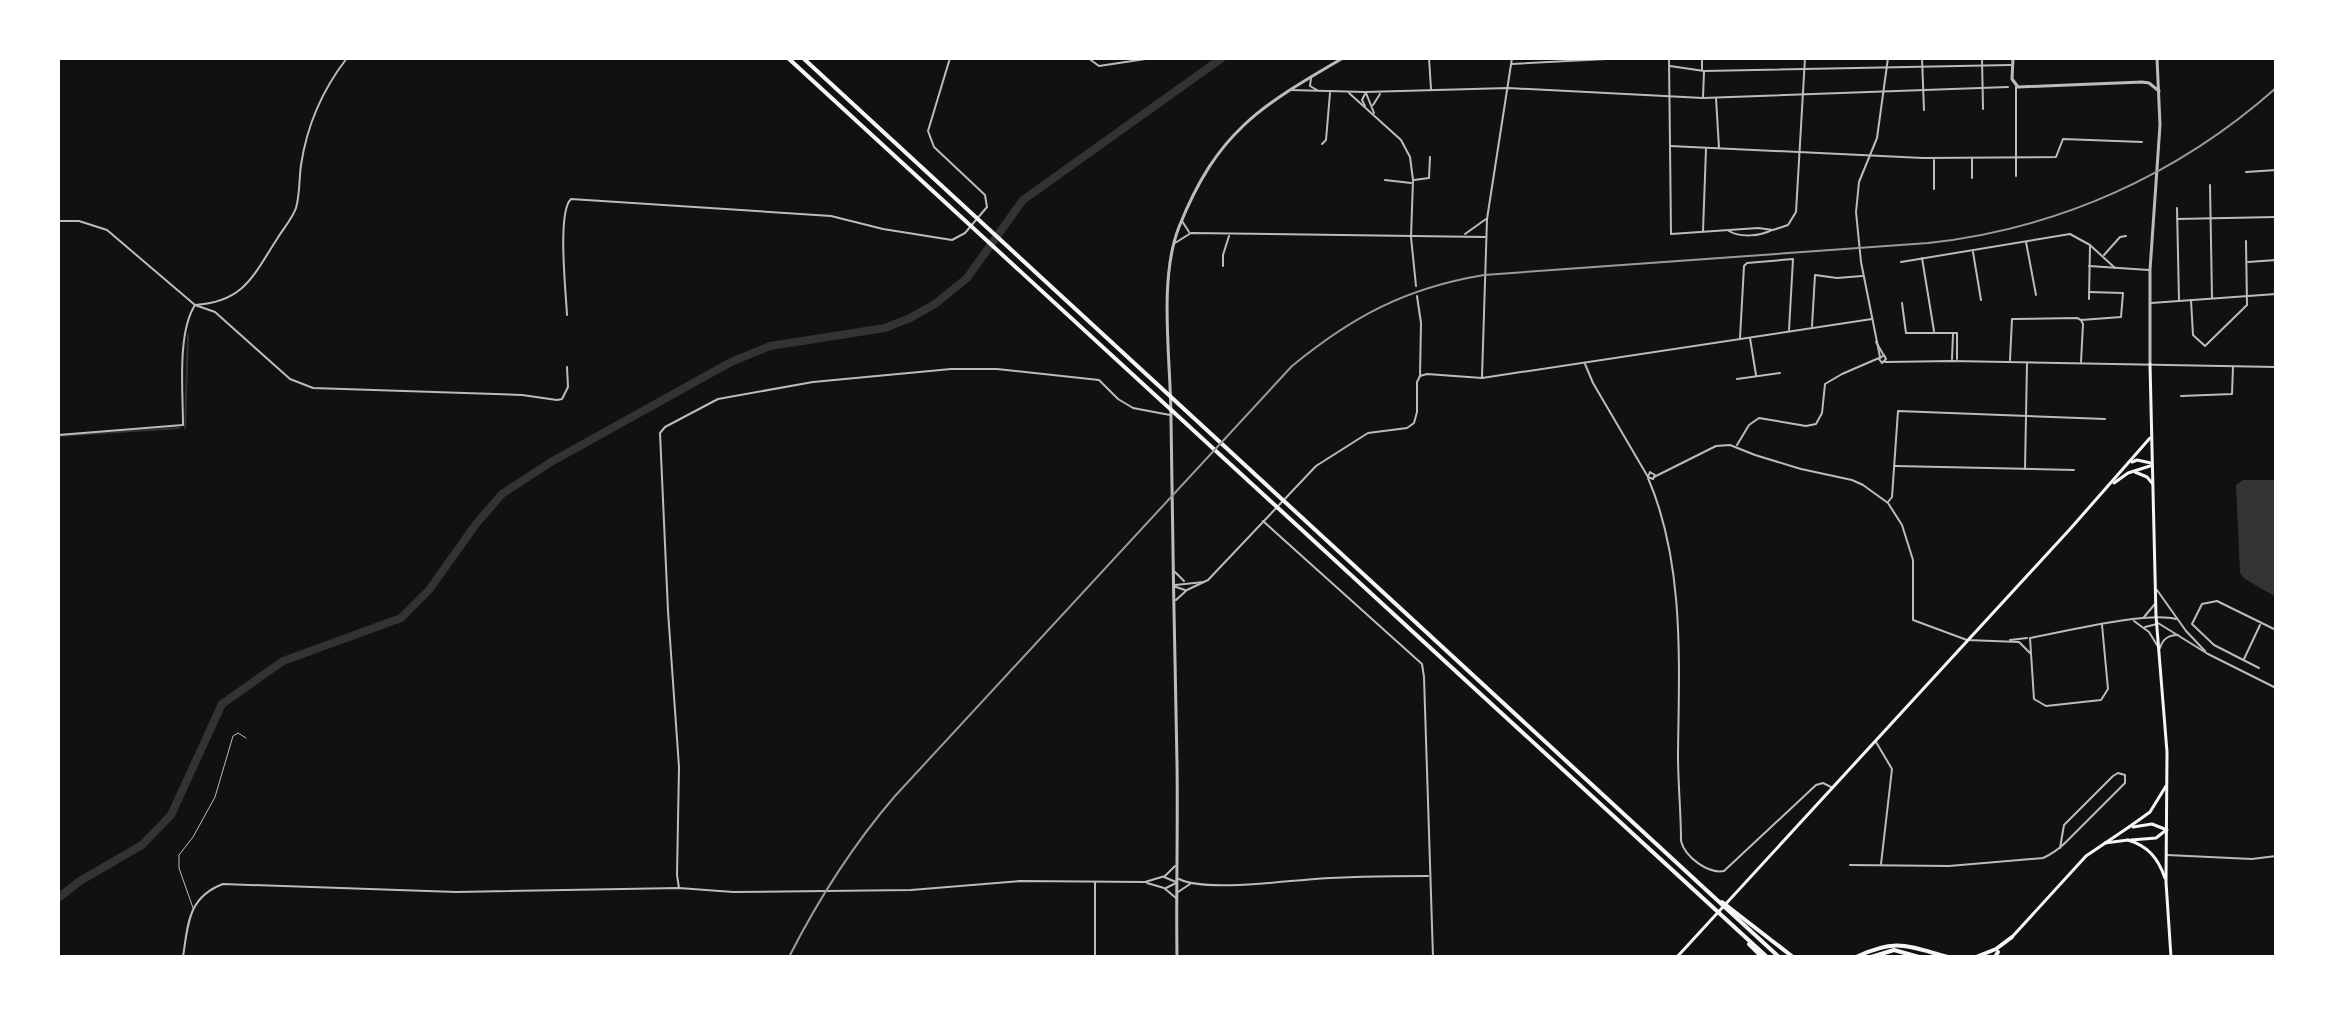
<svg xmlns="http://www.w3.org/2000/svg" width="2334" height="1015" viewBox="0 0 2334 1015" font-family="'Sofia Sans Condensed',sans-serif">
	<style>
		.water { fill: #333 }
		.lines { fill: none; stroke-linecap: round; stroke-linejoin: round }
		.stream { stroke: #333; stroke-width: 2 }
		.river { stroke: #333; stroke-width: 8 }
		.service { stroke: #bcbcbc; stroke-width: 1 }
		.minor { stroke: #bcbcbc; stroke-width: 2 }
		.tertiary { stroke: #bcbcbc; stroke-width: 3 }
		.secondary { stroke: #f5f5f5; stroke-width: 3 }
		.primary { stroke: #f5f5f5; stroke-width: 3 }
		.motorway { stroke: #f5f5f5; stroke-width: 4 }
		.rail { stroke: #9a9a9a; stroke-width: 2 }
	</style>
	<rect width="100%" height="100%" fill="#111"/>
	<!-- water -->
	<path class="water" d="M2243,480h33v117l-31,-18 -5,-6 -4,-88z"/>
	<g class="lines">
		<!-- stream -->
		<g class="stream">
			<path d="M185,428l3,-93"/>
			<path d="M58,436l121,-8"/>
		</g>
		<!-- river -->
		<path class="river" d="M58,898l22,-17 62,-36 29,-30 51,-111 61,-43 118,-43 28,-28 47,-66 26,-30 49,-32 180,-100 39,-16 115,-18 25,-10 25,-14 32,-26 56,-78 199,-142"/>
		<!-- service -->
		<path class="service" d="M193,908l-14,-40v-13l14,-18 22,-40 18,-61 5,-3 8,5"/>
		<!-- minor -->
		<g class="minor">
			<path d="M1088,58l11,8 53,-8"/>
			<path d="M1406,58h1"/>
			<path d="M1429,58l2,31"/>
			<path d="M1669,58l2,176 87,-6 15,2 15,-5 8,-13 9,-154"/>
			<path d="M1922,58l2,52"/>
			<path d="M1982,58l1,51"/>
			<path d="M1512,64l114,-6"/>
			<path d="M1670,66l34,5 307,-6"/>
			<path d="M1702,70v-12"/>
			<path d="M1311,78l-1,8 7,4"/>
			<path d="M1290,90l75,2 143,-4 195,10 305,-11"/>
			<path d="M1349,93l52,47 9,17 3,23 -2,57 5,49"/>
			<path d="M1366,93l8,20"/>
			<path d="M1703,97l1,-25"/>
			<path d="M1716,98l3,50"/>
			<path d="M1373,105l7,-11"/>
			<path d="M1365,106l-3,-6 3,-6"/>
			<path d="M1322,144l4,-4 4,-47"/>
			<path d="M1670,146l253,12 133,-1 7,-18 79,3"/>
			<path d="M1972,159v19"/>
			<path d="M1934,160v29"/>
			<path d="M2246,172l30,-2"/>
			<path d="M2016,176v-89"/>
			<path d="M1385,180l26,3"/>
			<path d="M1414,180l15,-2 1,-21"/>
			<path d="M2210,185l2,113"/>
			<path d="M2177,208l2,92"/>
			<path d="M2177,219l99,-2"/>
			<path d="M58,221h21l28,9 88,75 20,7 75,67 23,9 209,7 35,5 5,-1 6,-12 -1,-20"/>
			<path d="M1182,221l7,11"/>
			<path d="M1703,231l3,-82"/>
			<path d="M1729,231c12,7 31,5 43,-1"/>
			<path d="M1465,234l21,-15"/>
			<path d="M2026,242l10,53"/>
			<path d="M1175,243l16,-10 294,4"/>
			<path d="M1973,252l8,48"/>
			<path d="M2104,255l16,-18 6,-1"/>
			<path d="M1922,258l12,73"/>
			<path d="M1901,262l169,-28 20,11 25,23"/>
			<path d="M2248,262l28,-2"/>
			<path d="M1223,266v-11l6,-19"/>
			<path d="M2089,266l60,4"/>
			<path d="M2089,299l1,-53"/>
			<path d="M2191,300l2,35 12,11 42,-41 -1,-64"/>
			<path d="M1902,303l4,30h51v26"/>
			<path d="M2151,303l125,-9"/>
			<path d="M567,315c-1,-22 -10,-103 4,-116l260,17 52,13 69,11 13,-7 22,-26 -2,-12 -51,-48 -6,-16 22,-73"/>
			<path d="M2081,320l40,-3 2,-24 -34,-1"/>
			<path d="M1812,326l3,-51 22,3 25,-2"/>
			<path d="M1740,338l4,-72 3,-3 46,-4 -4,71"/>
			<path d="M1750,338l6,37"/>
			<path d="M1876,342l7,12"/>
			<path d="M1884,355l2,4 -4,4 -3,-4z"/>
			<path d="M1880,357l-19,-95 -5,-50 3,-30 18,-44 11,-80"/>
			<path d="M1952,359l1,-25"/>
			<path d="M2010,360l2,-41 65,-1 4,2 2,4 -2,38"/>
			<path d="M1885,362l67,-1 324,6"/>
			<path d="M1585,364l8,19 55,94"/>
			<path d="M1420,376l7,-2 55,4 390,-59"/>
			<path d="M1482,377l5,-158 25,-161"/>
			<path d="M1737,379l43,-6"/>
			<path d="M2181,396l51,-2 1,-27"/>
			<path d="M58,435l125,-10c0,-33 -6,-92 12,-120 49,-3 58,-29 82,-66 6,-10 15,-20 19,-31 4,-14 3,-29 5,-43 6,-40 22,-76 46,-107"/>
			<path d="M1737,445l12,-20 10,-7 47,8 10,-2 6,-11 3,-29 17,-10 37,-16"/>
			<path d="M1895,466l179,4"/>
			<path d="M2025,469l2,-106"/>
			<path d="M1650,472l5,3 -2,4 -5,-2z"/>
			<path d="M1654,477l62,-31 14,-1 25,10 46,14 51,11 11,5 25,18 14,22 11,35v60l54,20 52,2 11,11"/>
			<path d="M1648,478c37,86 31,186 30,277 0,29 3,57 3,86 4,16 27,33 43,30l92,-86 7,-2 8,4"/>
			<path d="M1888,502l4,-5 6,-86 207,8"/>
			<path d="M1263,521l159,143 2,13 9,280"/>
			<path d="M1175,572l9,9"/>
			<path d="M1175,585l29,-3"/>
			<path d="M1173,586l12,4"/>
			<path d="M2157,590l29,41 19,20"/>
			<path d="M1176,600l11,-10 21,-10 108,-114 52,-33 39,-5 7,-5 3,-11v-30l3,-6 1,-53 -4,-27"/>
			<path d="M2144,617l11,-13"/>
			<path d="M2134,621l15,11 8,13"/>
			<path d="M2158,623l50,31 68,34"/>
			<path d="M2102,625l6,64 -7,11 -55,6 -12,-7 -4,-61c33,-6 118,-27 146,-19"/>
			<path d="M2145,627l12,-3"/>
			<path d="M2010,640l17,-2"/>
			<path d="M2160,648c3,-10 9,-13 18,-13"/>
			<path d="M2244,659l16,-34"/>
			<path d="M2259,668l-45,-23 -22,-21 10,-20 15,-3 59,29"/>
			<path d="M1876,742l16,27 -11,95"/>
			<path d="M2167,855l85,4 24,-3"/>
			<path d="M1850,865l99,1 94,-8c9,-4 16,-9 23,-16l59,-59v-8l-7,-2 -5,3 -49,49 -4,23"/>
			<path d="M1164,877l12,5"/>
			<path d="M1179,879c25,13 106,2 136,0 38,-3 75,-3 113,-3"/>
			<path d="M1095,882v75"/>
			<path d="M1147,883l17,5 12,10"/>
			<path d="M679,888l-2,-13 2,-108 -11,-156 -8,-178 5,-6 53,-28 95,-17 138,-13h46l102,11 19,19 15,9 37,7"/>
			<path d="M1166,888l10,-5"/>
			<path d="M1178,892l12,-8"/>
			<path d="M183,957c5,-33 5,-60 40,-73l233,8 223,-4 54,4 178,-2 109,-9 125,1 20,-6 10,-10"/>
		</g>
		<!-- tertiary -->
		<g class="tertiary">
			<path d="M2013,58l-1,21 6,8 124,-5 7,1 10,8"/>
			<path d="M2150,364v-94l10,-145 -3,-67"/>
			<path d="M1177,957c-1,-64 1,-129 0,-194 -2,-115 -5,-229 -6,-344 0,-58 -13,-139 8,-192 38,-95 80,-120 164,-169"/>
		</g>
		<!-- secondary -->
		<g class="secondary">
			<path d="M2150,364l6,252 11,136 -1,130 5,75"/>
			<path d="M2132,462l5,-2 14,3"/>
			<path d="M2135,472l12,5 5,6"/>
			<path d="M2114,483l14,-10 22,-7"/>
			<path d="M2129,827l21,-15 16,-26"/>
			<path d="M2133,827l19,-3 15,6"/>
			<path d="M2128,840c20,6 30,18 37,38"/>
			<path d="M2131,840l25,-2 9,-7"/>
			<path d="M1677,957l394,-429 79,-90"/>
		</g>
		<!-- primary -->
		<g class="primary">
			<path d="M2105,843l23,-3"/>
			<path d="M2012,937l74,-81 43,-29"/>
		</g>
		<!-- motorway -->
		<g class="motorway">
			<path d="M788,58l979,899"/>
			<path d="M803,58l976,899"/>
			<path d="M1722,902l71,55"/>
			<path d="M1749,944l13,13"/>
			<path d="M1856,957c41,-19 51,-11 92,0"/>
			<path d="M1871,957l23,-7 25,7"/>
			<path d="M1976,957l20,-8 16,-12"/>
			<path d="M1995,957l3,-5"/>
		</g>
		<!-- rail -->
		<path class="rail" d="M789,957c30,-59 63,-111 106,-161l397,-430c61,-50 114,-78 192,-91l444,-32c130,-14 250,-68 348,-155"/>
	</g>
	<!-- border -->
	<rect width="2334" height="1015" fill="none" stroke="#ffffff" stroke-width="120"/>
</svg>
